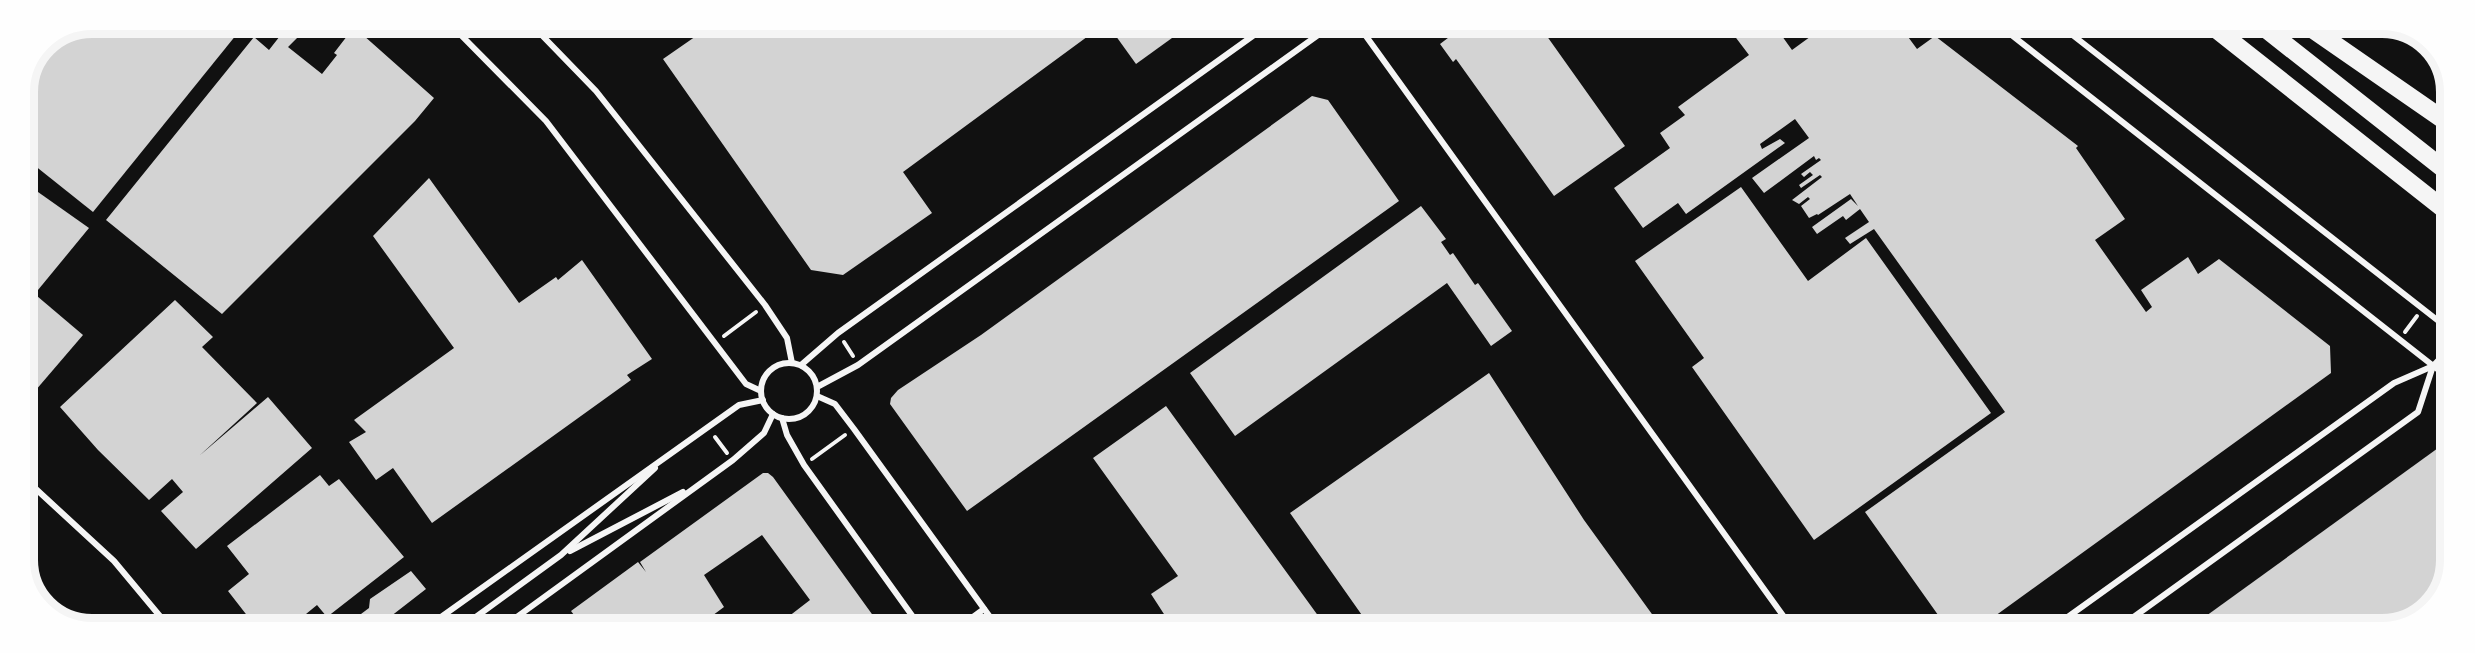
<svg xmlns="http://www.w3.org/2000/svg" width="2475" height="653" viewBox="0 0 2475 653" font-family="Raleway,sans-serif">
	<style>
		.building { fill: #d3d3d3 }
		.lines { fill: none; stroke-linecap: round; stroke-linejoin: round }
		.path { stroke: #f5f5f5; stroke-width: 4 }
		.minor { stroke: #f5f5f5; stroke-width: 6 }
		.motorway { stroke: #f5f5f5; stroke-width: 18 }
		.rim { fill: none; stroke: #f5f5f5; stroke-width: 8 }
	</style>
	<rect width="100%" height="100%" fill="#111"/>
	<!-- building -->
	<g class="building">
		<path d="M93,24h152l-152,188 -69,-55v-64l20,-49z"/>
		<path d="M712,25h378l5,6 -192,141 29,41 -89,62 -32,-5 -148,-211z"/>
		<path d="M1108,25h82l-54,39z"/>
		<path d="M1465,25h33l2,3 4,-3h35l86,121 -71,50 -98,-137 -3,3 -13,-18z"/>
		<path d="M1727,26h71l-16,10 10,14 33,-24h75l17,23 18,-13 143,110 -2,2 49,71 -30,21 51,72 6,-5 -11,-17 47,-33 10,17 21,-15 111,87 1,27 -354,256h-29l-83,-117 140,-100 -131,-183 -24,15 -5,-6 24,-16 -9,-13 -14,11 -3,-4 -26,18 -5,-7 39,-28 7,7 -8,-12 -32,21 -1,-1 -8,4 -8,-12 9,-7 -2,-2 -9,7 -7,-4 30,-23 -2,-2 -19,13 -2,-3 14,-10 -3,-3 -6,5 -3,-3 20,-14 -2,-2 -3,2 -2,-4 -50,37 -12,-15 57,-40 -14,-19 -35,25 2,5 18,-10 5,4 -99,71 -8,-11 -35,25 -29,-40 56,-40 -10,-15 25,-18 -7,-8 71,-52z"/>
		<path d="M287,27l12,9 -11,11 34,27 15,-19 -3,-2 20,-26 80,71 -19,23 -193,193 -116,-94 148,-183 15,13z"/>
		<path d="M1312,96l16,4 71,101 -432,310 -77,-107 1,-6 7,-8 83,-55z"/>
		<path d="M429,178l90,125 37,-26 2,3 24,-20 70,99 -25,16 4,5 -199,143 -39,-55 -17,12 -27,-38 17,-10 -12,-12 100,-72 -81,-112z"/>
		<path d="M1741,187l67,94 58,-43 125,175 -177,127 -122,-173 12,-9 -69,-97z"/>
		<path d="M38,192l51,36 -65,79v-98z"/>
		<path d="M1421,206l25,33 -5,3 9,13 3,-2 22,32 3,-2 34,48 -21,15 -44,-63 -212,153 -45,-63z"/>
		<path d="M37,296l46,39 -54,63 -5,-5v-81z"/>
		<path d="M175,300l38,37 -11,10 55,56 -58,53 69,-59 44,51 -116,101 -35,-38 22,-19 -11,-13 -23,21 -51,-50 -38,-43z"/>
		<path d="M1489,373l95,147 78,108h-291l-81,-115z"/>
		<path d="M1166,406l161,222h-154l-22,-34 27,-18 -85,-118z"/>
		<path d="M2445,443l4,6v129l-25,37 -42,14h-194z"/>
		<path d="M763,473h5l5,4 109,151 -107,-1 35,-27 -48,-65 -58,40 20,32 -27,20h-114l-12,-16 67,-49 8,10 -6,-10z"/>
		<path d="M320,475l9,11 10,-7 65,78 -77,60 -10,-12 -11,9 7,6 -8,7h-49l-28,-36 21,-17 -22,-28z"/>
		<path d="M411,571l15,18 -49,38h-25l-3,-4 20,-15 1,-9z"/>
		<path d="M566,616l8,11h-23z"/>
	</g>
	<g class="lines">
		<!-- path -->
		<g class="path">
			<path d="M2405,332l12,-16"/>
			<path d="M724,336l32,-24"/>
			<path d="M844,342l9,14"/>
			<path d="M715,437l12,16"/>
			<path d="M812,459l33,-24"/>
		</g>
		<!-- minor -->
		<g class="minor">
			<path d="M450,24l96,97 200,263 15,7"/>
			<path d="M531,24l65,67 169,214 22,33 5,25"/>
			<path d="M1358,25l434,603"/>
			<path d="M2000,26l450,353"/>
			<path d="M2061,26l389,304"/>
			<circle cx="789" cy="391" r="28"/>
			<path d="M801,365l37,-32 430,-308"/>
			<path d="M817,387l41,-22 474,-340"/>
			<path d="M817,396l18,8 19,25 144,199"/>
			<path d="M782,418l5,17 17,30 117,163"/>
			<path d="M24,478l90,83 55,66"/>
			<path d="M570,551l113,-59"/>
			<path d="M427,627l312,-222 24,-5"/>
			<path d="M462,627l99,-72 94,-87"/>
			<path d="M503,627l230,-167 31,-27 9,-19"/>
			<path d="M958,628l26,-19"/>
			<path d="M2051,629l343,-246 39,-17"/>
			<path d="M2117,629l301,-217 15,-46 17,-18"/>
		</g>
		<!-- motorway -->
		<g class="motorway">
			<path d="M2212,26l238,188"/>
			<path d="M2262,26l188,148"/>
			<path d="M2308,26l143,99"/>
		</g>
	</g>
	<!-- crop -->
	<path d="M0 0H2475V653H0ZM92 34H2382A58 58 0 0 1 2440 92V560A58 58 0 0 1 2382 618H92A58 58 0 0 1 34 560V92A58 58 0 0 1 92 34Z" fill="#fefefe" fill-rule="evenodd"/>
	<path class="rim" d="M92 34H2382A58 58 0 0 1 2440 92V560A58 58 0 0 1 2382 618H92A58 58 0 0 1 34 560V92A58 58 0 0 1 92 34Z"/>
</svg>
